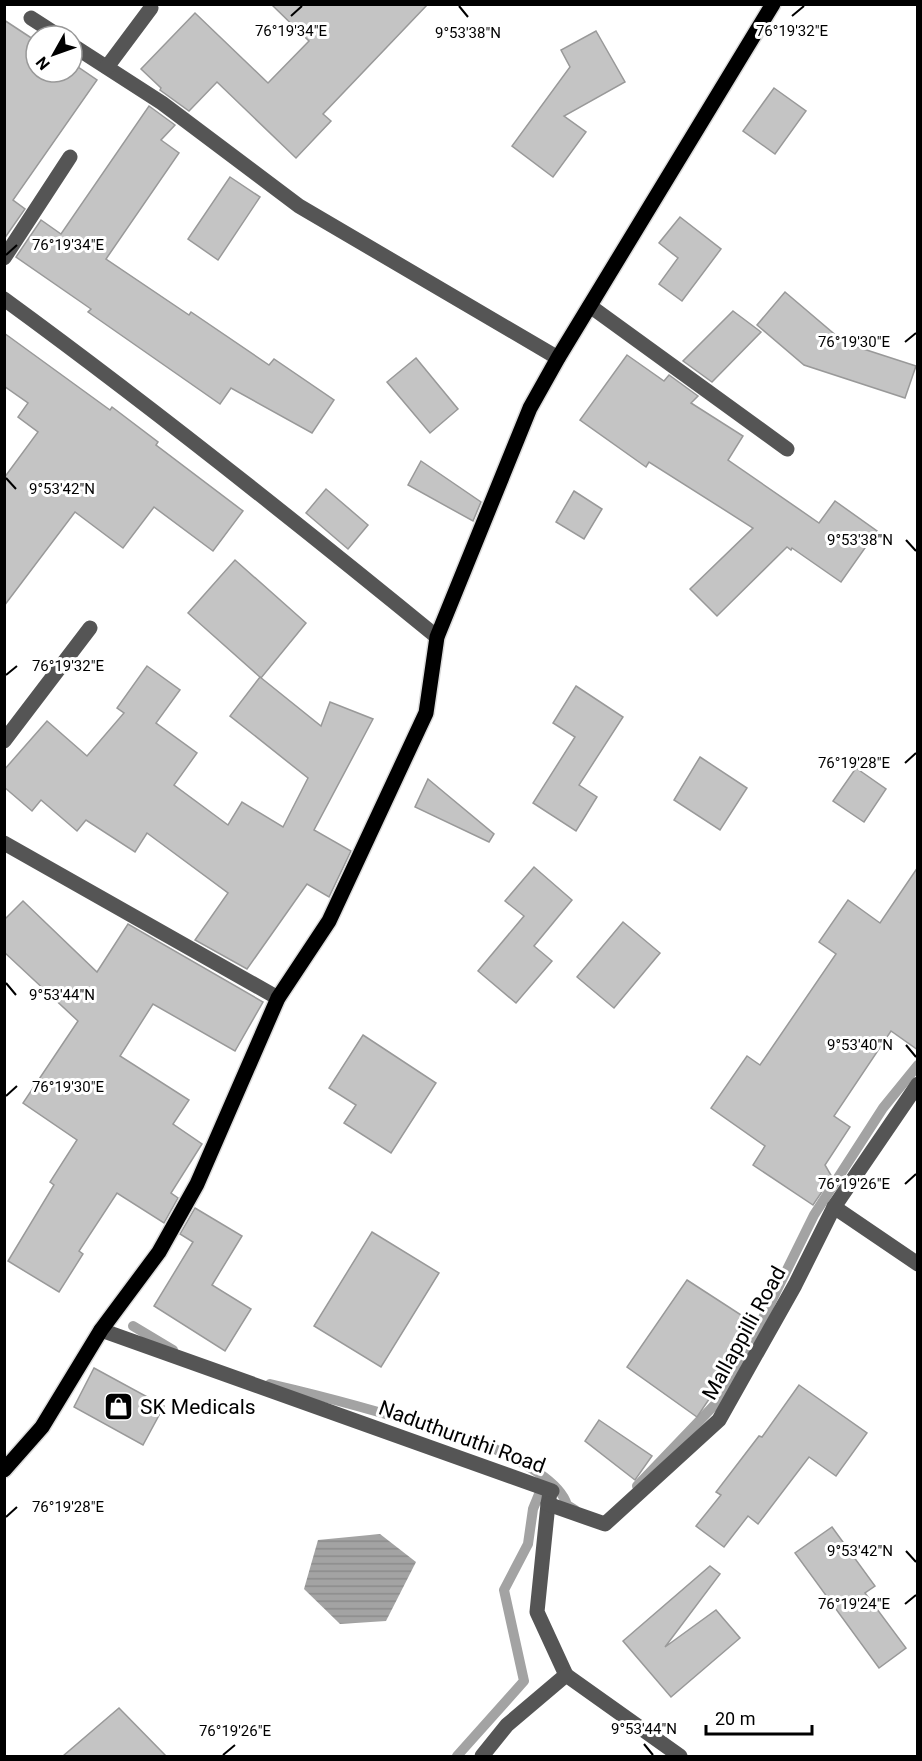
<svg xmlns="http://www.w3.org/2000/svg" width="922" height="1761" viewBox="0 0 922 1761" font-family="Roboto,sans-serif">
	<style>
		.water { fill: url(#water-rules) }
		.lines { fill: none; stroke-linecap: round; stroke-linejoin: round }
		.stream { stroke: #a3a3a3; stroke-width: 10 }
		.building { fill: #c4c4c4; stroke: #999; stroke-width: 1.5 }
		.major-casing { stroke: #dbdbdb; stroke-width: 18 }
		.minor { stroke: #555; stroke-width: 15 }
		.major { stroke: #000; stroke-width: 15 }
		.ticks { fill: none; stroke: #000; stroke-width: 2 }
		.labels { text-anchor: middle; stroke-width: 6; stroke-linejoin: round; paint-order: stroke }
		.street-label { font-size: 21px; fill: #000; stroke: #fff }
		.poi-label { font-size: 21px; fill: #000; stroke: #fff; text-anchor: start }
		.ticks-label { font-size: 15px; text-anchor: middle; fill: #000; stroke: #fff; stroke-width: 6; stroke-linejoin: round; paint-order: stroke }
	</style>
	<defs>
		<pattern id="water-rules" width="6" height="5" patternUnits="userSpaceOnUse" patternTransform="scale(1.5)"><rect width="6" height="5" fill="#a3a3a3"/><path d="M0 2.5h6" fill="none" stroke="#8b8b8b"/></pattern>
	</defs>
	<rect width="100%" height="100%" fill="#fff"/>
	<!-- water -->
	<path class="water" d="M380,1534l36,28 -30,59 -46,3 -36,-35 14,-49z"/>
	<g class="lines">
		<!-- stream -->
		<g class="stream">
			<path d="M133,1326l40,24"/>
			<path d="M270,1384c56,13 112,28 167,46 19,6 42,11 60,20 23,11 63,31 70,55l8,5"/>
			<path d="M637,1486l89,-93 88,-178 69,-107 35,-43"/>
			<path d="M457,1756l67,-75 -20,-91 24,-46 5,-35 11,-27"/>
		</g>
	</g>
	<!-- building -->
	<g class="building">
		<path d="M271,4h157l-105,110 8,7 -35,37 -79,-76 -28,29 -29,-21 1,-2 -20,-19 54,-56 73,70 41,-42z"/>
		<path d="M4,20l32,21v31h36v-9l25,17 -84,120 12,9 -21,30z"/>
		<path d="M596,31l29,51 -61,34 22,16 -33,45 -41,-31 58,-79 -9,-17z"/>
		<path d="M774,88l32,23 -31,43 -32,-23z"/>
		<path d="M149,106l26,19 -14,15 18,13 -73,106 83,56 2,-3 78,53 5,-6 60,41 -22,33 -81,-45 -11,16 -132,-92 3,-3 -75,-52 25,-37 20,14z"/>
		<path d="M230,177l30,20 -42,63 -30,-21z"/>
		<path d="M680,217l41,32 -39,52 -23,-17 19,-26 -19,-15z"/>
		<path d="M785,292l60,51 71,23 -11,32 -101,-33 -47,-40z"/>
		<path d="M733,311l28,21 -49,50 -29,-21z"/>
		<path d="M4,333l106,77 2,-3 46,35 -2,3 87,66 -30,40 -59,-44 -31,41 -48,-36 -71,94v-128l34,-46 -20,-15 10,-14 -24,-17z"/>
		<path d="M627,355l37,26 5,-6 29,21 -7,7 52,33 -15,24 91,63 16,-22 42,30 -36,51 -49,-34 -1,2 -4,-3 -70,69 -27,-27 63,-61 -104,-66 -3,5 -66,-47z"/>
		<path d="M416,358l42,51 -28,24 -43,-51z"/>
		<path d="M421,461l60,41 -8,19 -65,-36z"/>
		<path d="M326,489l42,36 -20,24 -42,-36z"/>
		<path d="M574,491l28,18 -18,30 -28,-17z"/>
		<path d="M235,560l71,63 -45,55 -73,-65z"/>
		<path d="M147,666l33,24 -24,33 41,30 -23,32 54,40 14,-23 41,25 25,-49 -78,-62 30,-39 61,49 9,-24 43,17 -59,111 37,21 -22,46 -22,-13 -60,85 -52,-29 33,-47 -81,-60 -12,19 -49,-32 -9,11 -36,-31 -9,11 -28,-24v-17l43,-49 40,35 37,-43 -7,-5z"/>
		<path d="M576,686l47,31 -44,68 18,12 -21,34 -43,-28 42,-66 -22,-14z"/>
		<path d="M700,757l47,31 -27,42 -46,-30z"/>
		<path d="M856,768l30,21 -22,33 -31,-21z"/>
		<path d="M428,779l66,55 -5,8 -74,-35z"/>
		<path d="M534,867l38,33 -38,46 18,15 -36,42 -38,-32 46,-55 -19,-15z"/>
		<path d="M918,867v183l-27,-19 -57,85 16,11 -25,38 7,12 -19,28 -60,-40 12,-19 -54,-38 36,-52 13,9 76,-111 -17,-12 29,-42 32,23z"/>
		<path d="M23,901l74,71 31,-48 135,78 -28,49 -82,-47 -33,52 69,44 -16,24 29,20 -31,49 7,5 -14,25 -47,-30 -38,58 4,3 -24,38 -51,-31 46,-76 -4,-3 27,-42 -54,-37 55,-82 -74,-69v-32z"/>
		<path d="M623,922l37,31 -46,55 -37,-31z"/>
		<path d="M363,1035l73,48 -45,70 -47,-30 12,-18 -27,-17z"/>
		<path d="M195,1208l47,28 -30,49 39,24 -26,42 -71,-45 39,-64 -13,-8z"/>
		<path d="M372,1232l67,41 -58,94 -67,-41z"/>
		<path d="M687,1280l68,44 -34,55 1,1 -25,37 -70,-50z"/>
		<path d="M94,1368l70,38 -21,39 -69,-38z"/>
		<path d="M799,1385l68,48 -31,43 -27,-19 -51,67 -10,-8 -24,31 -28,-21 25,-31 -5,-3 43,-56 3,1z"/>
		<path d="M599,1420l53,36 -17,24 -50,-39z"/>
		<path d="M832,1527l43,59 -10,7 41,55 -27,20 -84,-115z"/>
		<path d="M710,1566l10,8 -55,73 51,-37 24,28 -69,59 -48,-56z"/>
		<path d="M119,1708l47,48h-103z"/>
	</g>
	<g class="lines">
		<defs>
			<path id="major" d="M4,1470l38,-43 59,-97 58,-78 38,-68 81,-186 51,-77 97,-208 11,-76 93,-229 28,-50 215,-354"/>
		</defs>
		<!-- major casing -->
		<use href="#major" class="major-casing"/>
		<!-- minor -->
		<g class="minor">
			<path d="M31,18l28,18"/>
			<path d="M72,45l90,58 137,103 259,152"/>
			<path d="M107,67l44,-59"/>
			<path d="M4,258l66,-101"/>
			<path d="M4,299c148,108 291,222 433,338"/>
			<path d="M590,306l197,143"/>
			<path d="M4,741l86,-113"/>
			<path d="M4,843l274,155"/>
			<path d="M834,1207l84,57"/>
			<path d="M101,1330l451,161 -2,2 -2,11 -11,108 29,63 -59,50 -25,31"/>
			<path d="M548,1504l57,20 114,-104 76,-135 39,-78 84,-123"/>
			<path d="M566,1675l114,81"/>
		</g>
		<!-- major -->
		<use href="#major" class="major"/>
	</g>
	<!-- ticks -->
	<path class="ticks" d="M459,6l9,11M291,16l11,-10M792,16l12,-10M6,255l11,-10M905,342l11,-9M6,478l10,11M906,540l10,11M6,675l11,-9M905,763l11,-10M6,983l10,12M906,1045l10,12M6,1096l11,-10M905,1184l11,-10M6,1517l11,-10M906,1551l10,11M905,1604l11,-9M644,1744l9,11M223,1755l12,-10"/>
	<!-- icons -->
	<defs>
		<symbol id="shop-square" viewBox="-11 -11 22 22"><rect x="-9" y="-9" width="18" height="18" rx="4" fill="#000" stroke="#fff"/><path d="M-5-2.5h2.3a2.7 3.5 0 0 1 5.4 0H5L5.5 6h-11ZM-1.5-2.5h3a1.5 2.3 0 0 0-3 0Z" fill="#fff"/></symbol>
	</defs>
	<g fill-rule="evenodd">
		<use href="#shop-square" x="102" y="1390" width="33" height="33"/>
	</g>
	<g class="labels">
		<!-- street labels -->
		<g class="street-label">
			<text transform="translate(744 1333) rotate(-61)" y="7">Mallappilli Road</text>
			<text transform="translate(462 1437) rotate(20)" y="7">Naduthuruthi Road</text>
		</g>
		<!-- poi labels -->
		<g class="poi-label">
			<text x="140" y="1414">SK Medicals</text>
		</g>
	</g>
	<g class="ticks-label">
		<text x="291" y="36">76°19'34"E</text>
		<text x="792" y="36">76°19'32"E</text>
		<text x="468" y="38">9°53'38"N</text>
		<text x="68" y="250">76°19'34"E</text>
		<text x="854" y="347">76°19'30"E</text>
		<text x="62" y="494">9°53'42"N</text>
		<text x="860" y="545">9°53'38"N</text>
		<text x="68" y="671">76°19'32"E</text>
		<text x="854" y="768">76°19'28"E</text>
		<text x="62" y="1000">9°53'44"N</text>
		<text x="860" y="1050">9°53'40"N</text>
		<text x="68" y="1092">76°19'30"E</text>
		<text x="854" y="1189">76°19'26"E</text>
		<text x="68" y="1512">76°19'28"E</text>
		<text x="860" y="1556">9°53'42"N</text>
		<text x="854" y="1609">76°19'24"E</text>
		<text x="644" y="1734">9°53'44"N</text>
		<text x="235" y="1736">76°19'26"E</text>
	</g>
	<!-- border -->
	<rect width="922" height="1761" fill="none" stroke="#000000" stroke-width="12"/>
	<!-- north arrow -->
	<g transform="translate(54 54) rotate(230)"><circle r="28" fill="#ffffff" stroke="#999999" stroke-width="1.5"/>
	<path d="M0-4.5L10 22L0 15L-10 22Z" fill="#000000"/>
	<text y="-9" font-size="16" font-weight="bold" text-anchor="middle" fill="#000000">N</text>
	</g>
	<!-- scale -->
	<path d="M706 1725v9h106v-9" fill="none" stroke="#000000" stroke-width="3"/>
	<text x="715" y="1725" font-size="18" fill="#000000" stroke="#ffffff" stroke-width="4.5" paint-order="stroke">20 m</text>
</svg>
